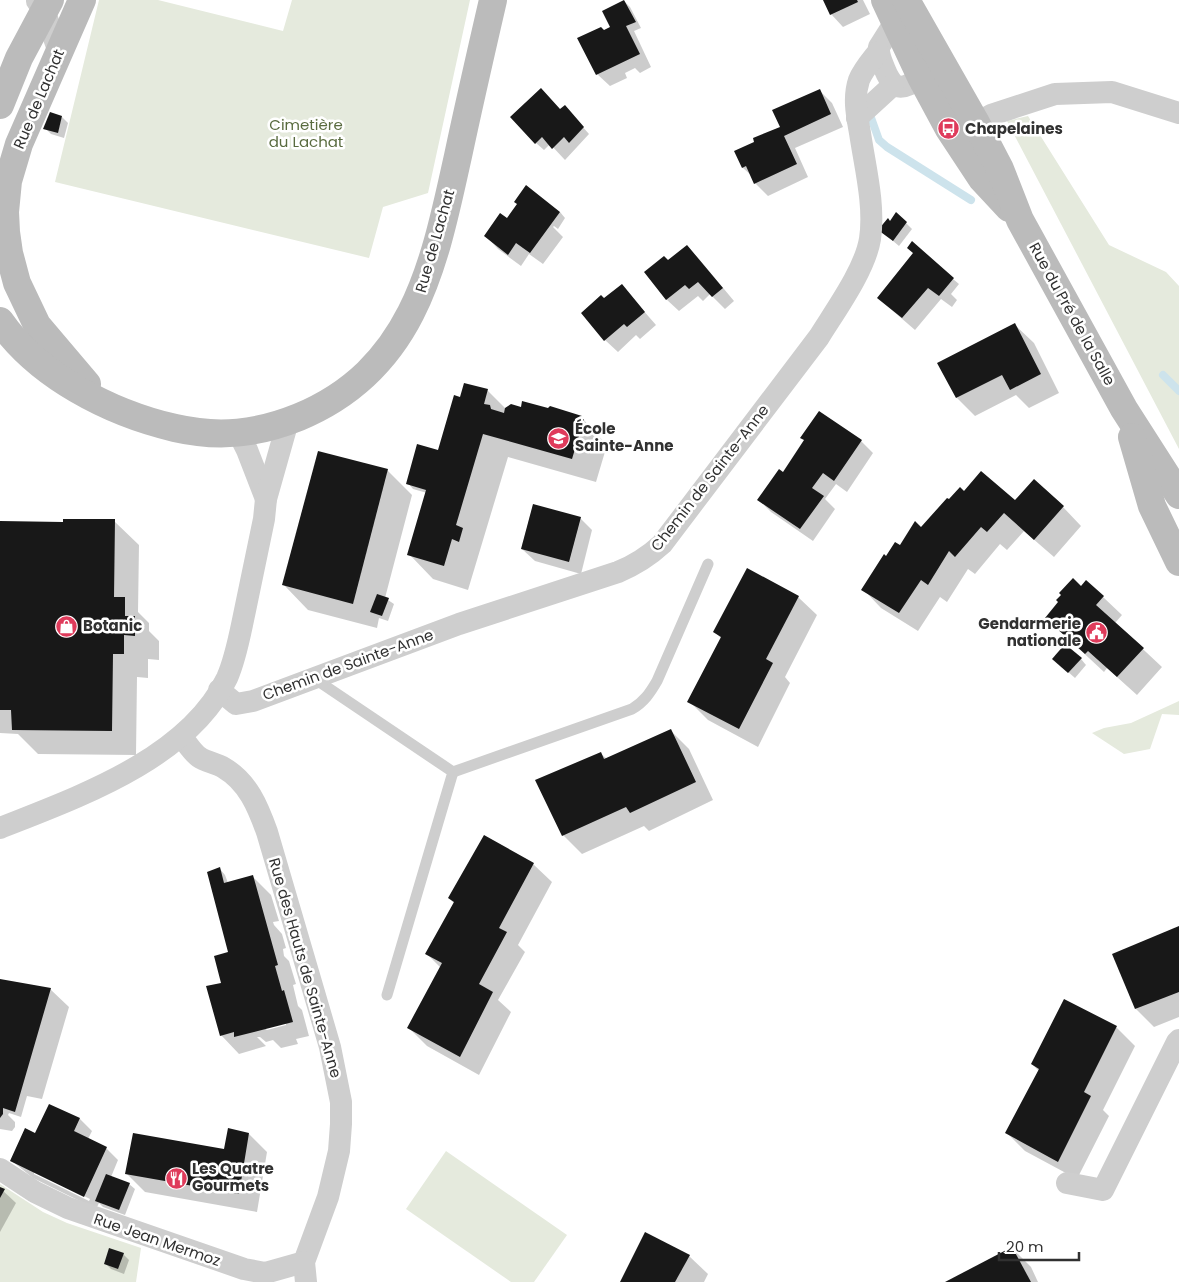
<svg xmlns="http://www.w3.org/2000/svg" width="1179" height="1282" viewBox="0 0 1179 1282" font-family="Poppins,sans-serif">
	<style>
		.green { fill: #e5eadd }
		.shadow { fill: #0003; fill-rule: evenodd }
		.lines { fill: none; stroke-linecap: round; stroke-linejoin: round }
		.stream { stroke: #cde3ec; stroke-width: 8 }
		.building { fill: #181818 }
		.service { stroke: #cecece; stroke-width: 11 }
		.minor { stroke: #cecece; stroke-width: 22 }
		.secondary { stroke: #bbb; stroke-width: 28 }
		.labels { text-anchor: middle; stroke-width: 5; stroke-linejoin: round; paint-order: stroke }
		.street-label { font-size: 15px; fill: #313131; stroke: #fff }
		.park-label { font-size: 15px; fill: #596b3f; stroke: #fff }
		.poi-label { font-size: 15px; font-weight: bold; fill: #313131; stroke: #fff; text-anchor: start }
	</style>
	<rect width="100%" height="100%" fill="#fff"/>
	<!-- green -->
	<g class="green">
		<path d="M99,0h59l125,31 9,-31h178l-42,193 -45,14 -14,51 -314,-76z"/>
		<path d="M1028,116l81,129 57,27 13,14v163l-172,-328z"/>
		<path d="M1179,701v14l-17,-1 -12,35 -26,5 -32,-21 12,-5 27,-5z"/>
		<path d="M446,1151l121,84 -33,47h-23l-105,-73z"/>
		<path d="M0,1184l43,28 24,11 74,25 -5,34h-136z"/>
	</g>
	<!-- shadow -->
	<g class="shadow">
		<path d="M824,0h39l7,14 -27,13 -12,-13z"/>
		<path d="M624,1l6,6 11,21 -7,3 17,36 -11,6 -5,-5 -10,5 2,5 -17,8 -13,-12 7,-43 8,-4z"/>
		<path d="M819,90l13,13 11,24 -48,21 13,29 -40,19 -13,-13 -3,-7 -9,-8 -7,-16 20,-9 25,-15z"/>
		<path d="M565,107l24,27 -24,26 -15,-16 -6,6 -8,-7z"/>
		<path d="M62,117l6,6 -4,15 -13,-4 -6,-6z"/>
		<path d="M560,212l5,6 -7,11 -4,-3 -1,1 10,10 -20,27 -14,-10 -8,12 -23,-17 -12,-13 21,-16z"/>
		<path d="M906,223l6,6 -13,17 -19,-16z"/>
		<path d="M687,246l12,13 35,42 -9,8 -15,-15 -7,7 -5,-5 -19,15 -13,-12z"/>
		<path d="M953,279l6,5 -8,10 6,6 -5,7 -11,-8 -26,31 -37,-32z"/>
		<path d="M622,286l34,39 -16,14 -4,-4 -18,17 -13,-12 -1,-40z"/>
		<path d="M1015,325l19,18 25,50 -30,15 -13,-13 -41,21 -18,-18z"/>
		<path d="M487,390l19,19 75,8 26,28 -11,37 -88,-25 -40,133 -35,-11 -24,-25 18,-61 -14,-4 -5,-6 30,-31 23,-54z"/>
		<path d="M861,441l12,12 -26,39 -11,-8 -11,15 10,10 -22,32 -42,-29 -12,-12z"/>
		<path d="M387,470l25,25 -27,103 9,6 -6,17 -9,-3 -2,10 -69,-18 -24,-25z"/>
		<path d="M965,492l50,10 48,5 18,19 -27,31 -30,-26 -17,19 -7,-6 -25,30 -7,-5 -21,33 -7,-5 -22,34 -37,-23 -18,-19 24,-32 34,-28 28,-28z"/>
		<path d="M580,518l12,12 -11,44 -46,-13 -13,-12z"/>
		<path d="M114,521l25,24 -1,67 11,11v8l10,10v19l-11,-1v19l-11,-1 -1,78 -98,-1 -20,-20 -18,-1v-210h64z"/>
		<path d="M1081,587l22,10 19,18 -7,8 47,44 -25,28 -30,-27 -3,4 -58,-54z"/>
		<path d="M798,597l19,18 -32,62 5,6 -32,64 -50,-27 -19,-19 33,-62 -7,-7z"/>
		<path d="M1081,659l5,6 -11,13 -16,-14z"/>
		<path d="M671,731l18,18 24,51 -64,31 -5,-5 -62,28 -19,-19 37,-82 7,6z"/>
		<path d="M533,864l19,18 -34,63 7,7 -27,48 13,12 -32,63 -52,-29 -18,-18 32,-60 -14,-14 27,-51 -5,-5z"/>
		<path d="M220,869l5,6 3,8 25,-6 18,18 8,26 -6,1 1,3 8,9 4,14 -3,1 1,7 5,5 7,23 -3,1 5,21 4,4 7,26 -13,3 2,5 -17,4 -8,-8 -7,2 -6,-5h-3l9,9 -27,8 -18,-19 1,-51 8,-31zM286,1023v2l-19,5 -3,-2z"/>
		<path d="M1179,928v89l-25,10 -18,-18z"/>
		<path d="M0,980l50,9 19,18 -27,92 -15,-3 -6,21 -12,-4 -1,2 7,7v5l-3,4 -12,-2z"/>
		<path d="M1064,1001l53,27 18,18 -32,64 6,6 -32,63 -52,-28 -18,-18 32,-62 -7,-7z"/>
		<path d="M49,1105l31,14 12,12 -4,8 18,9 12,12 -7,17 18,7 6,5 -10,26 -22,-8 -4,-4 -3,6 -63,-31 -21,-17 24,-27zM34,1171l56,28 -1,2 -55,-27z"/>
		<path d="M249,1134l18,18 -10,60 -112,-20 -19,-19 99,-23z"/>
		<path d="M0,1188l16,15 -16,29z"/>
		<path d="M1012,1248l19,19 7,15h-90z"/>
		<path d="M123,1254l6,6 -5,14 -13,-5 -6,-6z"/>
		<path d="M689,1256l19,18 -4,8h-83z"/>
	</g>
	<g class="lines">
		<!-- stream -->
		<g class="stream">
			<path d="M869,112l10,28 8,7 84,53"/>
			<path d="M1163,375l16,16"/>
		</g>
	</g>
	<!-- building -->
	<g class="building">
		<path d="M624,0l12,22 -10,4 14,28 -44,21 -19,-37 24,-11 3,3 6,-3 -8,-16z"/>
		<path d="M823,0h34l1,2 -28,13z"/>
		<path d="M541,88l19,21 5,-4 19,22 -15,16 -5,-6 -12,12 -10,-12 -7,7 -25,-27z"/>
		<path d="M820,89l11,25 -47,22 13,28 -43,20 -8,-18 -4,2 -8,-17 20,-9 -1,-4 27,-11 -8,-17z"/>
		<path d="M50,112l12,4 -4,17 -15,-4z"/>
		<path d="M526,185l34,27 -30,41 -14,-10 -8,12 -24,-19 16,-23 7,5 10,-14 -3,-2z"/>
		<path d="M896,212l11,10 -14,19 -15,-11 10,-12 2,3z"/>
		<path d="M912,241l42,37 -15,18 -11,-8 -26,30 -25,-20 36,-45 -6,-5z"/>
		<path d="M687,245l36,43 -11,9 -14,-15 -9,7 -4,-4 -19,15 -22,-28 20,-16 4,4z"/>
		<path d="M622,284l23,28 -18,15 -3,-3 -20,17 -23,-28 20,-18 3,3z"/>
		<path d="M1015,323l26,51 -31,16 -8,-15 -46,23 -19,-35z"/>
		<path d="M464,383l24,6 -4,15 6,1 1,4 13,4 1,-5 6,-4 10,3 1,-6 26,7 2,-2 32,10 -1,3h3l-12,40 -89,-25 -27,91 7,3 -4,14 -7,-3 -8,27 -37,-11 19,-65 -20,-6 11,-40 21,6 16,-55 6,2z"/>
		<path d="M819,411l43,29 -28,41 -11,-8 -11,15 12,8 -24,33 -43,-29 22,-31 4,3 21,-32 -4,-2z"/>
		<path d="M318,451l70,18 -35,135 -71,-19z"/>
		<path d="M981,471l34,29 19,-21 30,27 -30,34 -30,-27 -17,19 -6,-5 -26,30 -6,-6 -21,34 -7,-5 -22,33 -38,-23 23,-36 2,2 9,-14 5,3 15,-24 6,6 26,-29 2,1 11,-12 4,4z"/>
		<path d="M533,504l48,13 -12,45 -48,-13z"/>
		<path d="M63,519h52l-1,78h11v19h10v20l-11,-1v19h-11l-1,77 -100,-1 -1,-20h-11v-189l63,1z"/>
		<path d="M747,568l52,28 -33,63 7,4 -34,66 -52,-27 34,-65 -8,-5z"/>
		<path d="M1073,578l8,8 5,-6 18,16 -8,9 48,43 -27,29 -29,-26 -3,3 -40,-36 13,-16 -2,-2 5,-5 -2,-2z"/>
		<path d="M377,594l12,4 -7,18 -12,-4z"/>
		<path d="M1065,644l17,14 -14,15 -16,-14z"/>
		<path d="M671,729l25,53 -66,31 -4,-6 -64,29 -27,-56 66,-28 3,7z"/>
		<path d="M484,835l50,28 -35,65 8,4 -28,52 14,8 -33,65 -53,-29 35,-65 -17,-9 29,-52 -6,-4z"/>
		<path d="M220,867l4,16 29,-8 25,90 -3,1 7,25 2,-1 9,32 -59,15v-5l-14,4 -14,-50 15,-3 -7,-27 14,-4 -21,-80z"/>
		<path d="M1179,926v66l-44,17 -23,-55z"/>
		<path d="M0,979l51,9 -36,124 -12,-4v6l-3,4z"/>
		<path d="M1064,999l53,27 -33,66 7,4 -33,66 -53,-29 34,-64 -8,-5z"/>
		<path d="M49,1104l31,14 -6,13 33,16 -23,50 -74,-36 15,-33 10,5z"/>
		<path d="M228,1128l21,5 -10,61 -114,-20 8,-41 91,16z"/>
		<path d="M106,1174l24,9 -11,27 -24,-9z"/>
		<path d="M0,1187l5,2 -5,9z"/>
		<path d="M645,1232l45,23 -15,27h-55z"/>
		<path d="M1012,1247l19,35h-86z"/>
		<path d="M109,1248l15,5 -6,16 -14,-5z"/>
	</g>
	<g class="lines">
		<!-- service -->
		<g class="service">
			<path d="M315,679l138,93 -66,223"/>
			<path d="M453,772l179,-63c12,-7 18,-16 25,-28l51,-117"/>
		</g>
		<!-- minor -->
		<g class="minor">
			<path d="M37,1l7,9 15,42"/>
			<path d="M903,9l-24,38c-1,8 3,15 6,23 9,22 18,20 36,7l5,-14"/>
			<path d="M857,118l36,-33"/>
			<path d="M961,132l30,-17 64,-21 57,-2 67,21"/>
			<path d="M239,434l8,16 19,49"/>
			<path d="M219,690l17,14 17,-3 206,-77 159,-52c17,-7 31,-16 44,-28l157,-207c16,-26 46,-67 51,-98 5,-34 -5,-72 -10,-106 -3,-17 -7,-35 -1,-53 4,-10 12,-19 19,-28"/>
			<path d="M181,736c6,7 11,16 18,21 7,5 17,6 25,11 24,14 34,39 43,64l63,215 11,55v22l-2,27 -11,46 -24,65 2,20"/>
			<path d="M0,828c78,-31 188,-69 227,-150 8,-18 12,-39 16,-58 7,-34 14,-67 21,-101l2,-20 22,-78"/>
			<path d="M0,1169l35,23 33,16 176,61 21,4 39,-11"/>
			<path d="M1067,1183l36,7 74,-148 2,-2"/>
		</g>
		<!-- secondary -->
		<g class="secondary">
			<path d="M82,0l-63,144 -11,37 -3,31 1,20 3,21 8,30 20,42 50,59"/>
			<path d="M885,0l36,77 28,52 33,50 27,29"/>
			<path d="M906,0l70,123 24,46 20,51 104,189 55,86"/>
			<path d="M0,105l19,-47 31,-58"/>
			<path d="M0,321c38,55 110,92 175,107 44,10 82,6 124,-11 115,-48 135,-152 159,-261 11,-52 23,-104 35,-156"/>
			<path d="M1132,437l20,69 27,56"/>
		</g>
	</g>
	<!-- icons -->
	<defs>
		<symbol id="bus-disc" viewBox="-11 -11 22 22"><circle r="9.5" fill="#df3b5b" stroke="#fff"/><path d="M-5-6H5V4H4V6H2V4H-2V6H-4V4H-5ZM-3.5-4V0h7V-4ZM-3.5 1.2v1.5H-2V1.2ZM2 1.2v1.5H3.5V1.2Z" fill="#fff"/></symbol>
		<symbol id="school-disc" viewBox="-11 -11 22 22"><circle r="9.5" fill="#df3b5b" stroke="#fff"/><path d="M0-5L7-2L0 1L-7-2ZM-4 1L0 2.5L4 1V4Q0 6-4 4Z" fill="#fff"/></symbol>
		<symbol id="shop-disc" viewBox="-11 -11 22 22"><circle r="9.5" fill="#df3b5b" stroke="#fff"/><path d="M-5-2.5h2.3a2.7 3.5 0 0 1 5.4 0H5L5.5 6h-11ZM-1.5-2.5h3a1.5 2.3 0 0 0-3 0Z" fill="#fff"/></symbol>
		<symbol id="civic-disc" viewBox="-11 -11 22 22"><circle r="9.5" fill="#df3b5b" stroke="#fff"/><path d="M-.6-6.5H3V-4.5H.6V-3L4-1V1h2V6H-6V1h2V-1L-.6-3ZM-1.2 2.5V6h2.4V2.5Z" fill="#fff"/></symbol>
		<symbol id="restaurant-disc" viewBox="-11 -11 22 22"><circle r="9.5" fill="#df3b5b" stroke="#fff"/><path d="M-5-6h1v4h1v-4h1v4h1v-4h1v5L-1.5 .5V6h-2V.5L-5-1ZM5-6V6H3V1.5H1.5Q1.5-4 5-6Z" fill="#fff"/></symbol>
	</defs>
	<g fill-rule="evenodd">
		<use href="#bus-disc" x="936" y="116" width="25" height="25"/>
		<use href="#school-disc" x="546" y="426" width="25" height="25"/>
		<use href="#shop-disc" x="54" y="614" width="25" height="25"/>
		<use href="#civic-disc" x="1084" y="620" width="25" height="25"/>
		<use href="#restaurant-disc" x="164" y="1166" width="25" height="25"/>
	</g>
	<g class="labels">
		<!-- street labels -->
		<g class="street-label">
			<text transform="translate(39 99) rotate(-67)" y="5">Rue de Lachat</text>
			<text transform="translate(435 241) rotate(-74)" y="5">Rue de Lachat</text>
			<text transform="translate(1072 314) rotate(61)" y="5">Rue du Pré de la Salle</text>
			<text transform="translate(710 478) rotate(-52)" y="5">Chemin de Sainte-Anne</text>
			<text transform="translate(348 665) rotate(-20)" y="5">Chemin de Sainte-Anne</text>
			<text transform="translate(305 968) rotate(74)" y="5">Rue des Hauts de Sainte-Anne</text>
			<text transform="translate(157 1240) rotate(19)" y="5">Rue Jean Mermoz</text>
		</g>
		<!-- park labels -->
		<g class="park-label">
			<text x="306" y="130">Cimetière<tspan x="306" dy="17">du Lachat</tspan></text>
		</g>
		<!-- poi labels -->
		<g class="poi-label">
			<text x="965" y="134">Chapelaines</text>
			<text x="575" y="434">École<tspan x="575" dy="17">Sainte-Anne</tspan></text>
			<text x="1081" y="629" text-anchor="end">Gendarmerie<tspan x="1081" dy="17">nationale</tspan></text>
			<text x="83" y="631">Botanic</text>
			<text x="192" y="1174">Les Quatre<tspan x="192" dy="17">Gourmets</tspan></text>
		</g>
	</g>
	<!-- scale -->
	<path d="M999 1252v8h80v-8" fill="none" stroke="#313131" stroke-width="2.5"/>
	<text x="1006" y="1252" font-size="15" fill="#313131" stroke="#ffffff" stroke-width="4" paint-order="stroke">20 m</text>
</svg>
